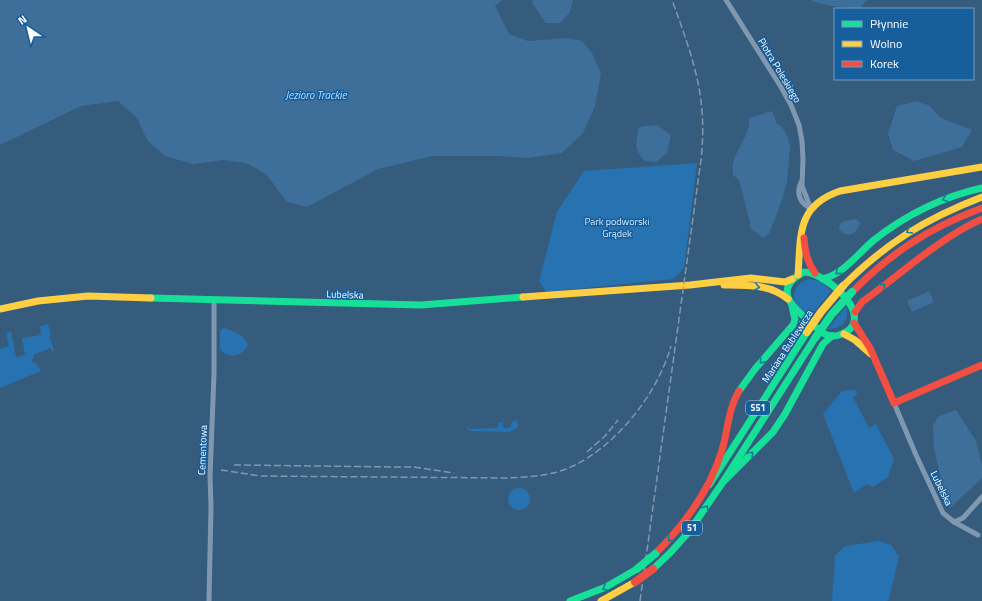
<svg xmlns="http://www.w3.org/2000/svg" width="982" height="601" viewBox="0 0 982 601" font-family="'Titillium Web',sans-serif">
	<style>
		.green { fill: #2773b1 }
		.water { fill: #3d6f9a }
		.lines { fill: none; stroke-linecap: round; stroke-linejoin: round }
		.street { stroke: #8098af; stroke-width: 5 }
		.fast { stroke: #16e098; stroke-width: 7 }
		.slow { stroke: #ffcf43; stroke-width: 7 }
		.jam { stroke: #f24e42; stroke-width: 7 }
		.rail { stroke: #8098ad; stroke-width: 1.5; stroke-dasharray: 7 3; stroke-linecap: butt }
		.fast-bridge { stroke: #16e098; stroke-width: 8 }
		.slow-bridge { stroke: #ffcf43; stroke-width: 8 }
		.jam-bridge { stroke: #f24e42; stroke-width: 8 }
		.oneway { stroke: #167e9b }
		.labels { text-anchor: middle; stroke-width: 3; stroke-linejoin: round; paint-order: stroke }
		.shield { fill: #165e9c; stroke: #b9cfe1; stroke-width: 1 }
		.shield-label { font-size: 9px; font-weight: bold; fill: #fff }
		.street-label { font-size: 10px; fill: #fff; stroke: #165e9c }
		.park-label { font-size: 10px; fill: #d5ebfd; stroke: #165e9c }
		.water-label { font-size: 11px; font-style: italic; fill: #b9ddf9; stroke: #165e9c }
	</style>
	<rect width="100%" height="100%" fill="#355c7d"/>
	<!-- green -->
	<g class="green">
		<path d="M697,163l-13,105 -11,11 -127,13 -7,-11 18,-69 27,-41z"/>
		<path d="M811,279l10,3 10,9 -21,26c-5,-5 -11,-8 -14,-14 -6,-12 4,-23 15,-24z"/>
		<path d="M846,306c4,14 -4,23 -18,23z"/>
		<path d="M48,324l3,11 -2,1 5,14 -2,1 -2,-3 -17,7 1,3 -2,2 1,3h3l5,8 -41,17v-39l9,-3 -3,-13 5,-1 5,25 9,-2 -3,-17 19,-3 -1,-9z"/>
		<path d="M224,328c10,4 20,6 24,17 -7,13 -19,14 -28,4v-19z"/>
		<path d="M856,390l2,4 -5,3 16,31 7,-4 18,35 -6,18 -15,10 -6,-3 -13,9 -31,-79 19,-23z"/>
		<path d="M515,420l2,1 1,6 -8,5 -41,-1 -2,-2v-5l1,5 30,-1v-5l5,-1v6h7l2,-6z"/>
		<circle cx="519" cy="499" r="11"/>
		<path d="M879,541l12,4 8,12 -10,42 -2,2h-55l3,-45 10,-10z"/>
	</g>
	<!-- water -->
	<g class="water">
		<path d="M0,0h502l-7,6 14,28 19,7 38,-3 16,3 10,12 9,21 -6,32 -12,27 -21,20 -34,5 -31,-2h-65l-54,13 -71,38 -20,-5 -21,-28 -20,-11 -23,-3 -30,4 -28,-8 -18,-16 -10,-22 -19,-17 -37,5 -81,39z"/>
		<path d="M533,0h40l-3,12 -10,11h-14l-14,-20z"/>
		<path d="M810,0h57l-7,8c-17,-1 -34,-1 -50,-8z"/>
		<path d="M917,101l13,5 11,12 31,12 -10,17 -48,14 -21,-11 -5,-16 9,-28z"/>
		<path d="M772,111l5,13 5,3 6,11 2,10 -3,33 -5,19 -13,34 -6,4 -13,-10v-6l-11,-42 -6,-5c0,-3 -1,-7 0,-10 2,-16 18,-30 16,-47z"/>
		<path d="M657,125l14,10 -4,18 -11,9 -11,-1c-12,-12 -9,-19 -6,-34z"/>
		<path d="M856,219l4,4c-4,12 -14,17 -21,5l1,-4 4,-3z"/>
		<path d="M929,291l5,11 -22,10 -5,-11z"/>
		<path d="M956,410l20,31 6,24v13l-32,30 -8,-15 -2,-19 -6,-25 -1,-24 6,-9z"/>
	</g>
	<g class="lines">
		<!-- street -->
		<g class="street">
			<path d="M726,0l55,87 10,18 8,20 3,16 1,18 -1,27 9,23"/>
			<path d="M801,182c-5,12 -1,21 10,27"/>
			<path d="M894,403l22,52 27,58 11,9 24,13"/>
			<path d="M954,522l9,-4 19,-21"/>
			<path d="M209,601l2,-95 -1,-30 4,-102v-74"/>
		</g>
		<!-- fast -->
		<g class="fast">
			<path d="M804,272c19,0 65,37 46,57 -5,5 -16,9 -23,6 -6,-2 -12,-9 -17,-13 -18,-15 -38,-33 -6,-50z"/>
			<path d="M823,279c22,-6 34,-25 51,-39 32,-25 68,-43 108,-52"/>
			<path d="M151,298l270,7 102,-8"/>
			<path d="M739,391l16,-22 38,-44 2,-5 -3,-14"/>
			<path d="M723,482l92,-144"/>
			<path d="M709,485l98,-153"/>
			<path d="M653,569l17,-16 18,-20 35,-51 50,-50 12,-18 38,-70 9,-8"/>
			<path d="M570,601l36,-14 31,-18"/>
		</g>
		<!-- slow -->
		<g class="slow">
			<path d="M798,275c3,-39 -2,-69 42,-84l142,-24"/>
			<path d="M724,285c23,0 46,-1 64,14"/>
			<path d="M843,286c43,-43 82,-67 139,-89"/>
			<path d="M523,297l167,-12 61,-7 34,4 7,-3"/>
			<path d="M0,309l38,-8 50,-5 63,2"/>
			<path d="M844,334l11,6 16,14"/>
			<path d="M601,601l34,-19"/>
		</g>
		<!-- jam -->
		<g class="jam">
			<path d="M804,238c1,13 3,24 11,35"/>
			<path d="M852,292c40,-40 77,-64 130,-84"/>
			<path d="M855,312l7,-10c39,-28 76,-63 120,-83"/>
			<path d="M854,323l16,25 24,55 88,-38"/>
			<path d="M655,554c30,-30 55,-63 67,-104 6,-19 6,-41 17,-59"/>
		</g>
		<!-- rail -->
		<g class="rail">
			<path d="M587,452l18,-16 13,-16"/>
			<path d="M234,465l163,2h17l40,6"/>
			<path d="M221,470l39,6 247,2c22,-1 45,-2 66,-12 44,-21 85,-73 98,-120"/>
			<path d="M640,601l61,-441c7,-63 -8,-102 -29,-160"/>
		</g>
		<!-- fast-bridge -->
		<g class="fast-bridge">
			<path d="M815,338l17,-24 20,-22"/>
			<path d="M637,569l18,-15"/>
		</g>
		<!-- slow-bridge -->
		<path class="slow-bridge" d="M807,332l14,-20 22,-26"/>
		<!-- jam-bridge -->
		<path class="jam-bridge" d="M635,582l18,-13"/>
	</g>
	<!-- one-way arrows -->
	<defs><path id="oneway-chevron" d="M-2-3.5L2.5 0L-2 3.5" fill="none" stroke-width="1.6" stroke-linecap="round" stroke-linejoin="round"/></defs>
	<g class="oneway">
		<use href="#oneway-chevron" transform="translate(945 199) rotate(161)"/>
		<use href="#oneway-chevron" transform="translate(909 231) rotate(150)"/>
		<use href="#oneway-chevron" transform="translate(838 272) rotate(140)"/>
		<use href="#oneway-chevron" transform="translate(883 286) rotate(-36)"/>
		<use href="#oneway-chevron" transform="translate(757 287) rotate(10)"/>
		<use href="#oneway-chevron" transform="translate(762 361) rotate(130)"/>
		<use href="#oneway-chevron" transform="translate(751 454) rotate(-44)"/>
		<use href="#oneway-chevron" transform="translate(706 508) rotate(-57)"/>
		<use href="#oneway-chevron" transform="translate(670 539) rotate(132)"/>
		<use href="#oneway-chevron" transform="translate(605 588) rotate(154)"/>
	</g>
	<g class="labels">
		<!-- shield labels -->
		<g class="shield">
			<rect x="746" y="401" width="24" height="14" rx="3"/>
			<rect x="682" y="521" width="20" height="14" rx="3"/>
		</g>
		<g class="shield-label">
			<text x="758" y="411">S51</text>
			<text x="692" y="531">51</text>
		</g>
		<!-- street labels -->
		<g class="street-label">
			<text transform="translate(780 70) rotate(59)" y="4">Piotra Poleskiego</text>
			<text transform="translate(345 294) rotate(2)" y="4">Lubelska</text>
			<text transform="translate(787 346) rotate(-57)" y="4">Mariana Bublewicza</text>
			<text transform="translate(202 450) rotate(-88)" y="4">Cementowa</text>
			<text transform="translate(942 488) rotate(64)" y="4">Lubelska</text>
		</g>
		<!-- park labels -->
		<g class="park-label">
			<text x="617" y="225">Park podworski<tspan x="617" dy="12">Grądek</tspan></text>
		</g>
		<!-- water labels -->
		<g class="water-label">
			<text x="316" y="99">Jezioro Trackie</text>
		</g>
	</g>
	<!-- legend -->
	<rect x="834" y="8" width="140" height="72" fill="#165e9c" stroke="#739ec4"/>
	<rect x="842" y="21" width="20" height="6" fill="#16e098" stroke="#739ec4"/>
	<text x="870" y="28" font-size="12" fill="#ffffff">Płynnie</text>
	<rect x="842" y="41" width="20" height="6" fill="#ffcf43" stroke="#739ec4"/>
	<text x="870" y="48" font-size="12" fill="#ffffff">Wolno</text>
	<rect x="842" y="61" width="20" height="6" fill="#f24e42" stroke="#739ec4"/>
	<text x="870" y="68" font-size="12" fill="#ffffff">Korek</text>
	<!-- north arrow -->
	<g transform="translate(28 28) rotate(325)" stroke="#165e9c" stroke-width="3" paint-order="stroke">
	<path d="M0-3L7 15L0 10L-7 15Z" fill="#ffffff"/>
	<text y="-6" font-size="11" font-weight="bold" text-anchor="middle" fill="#ffffff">N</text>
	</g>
</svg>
